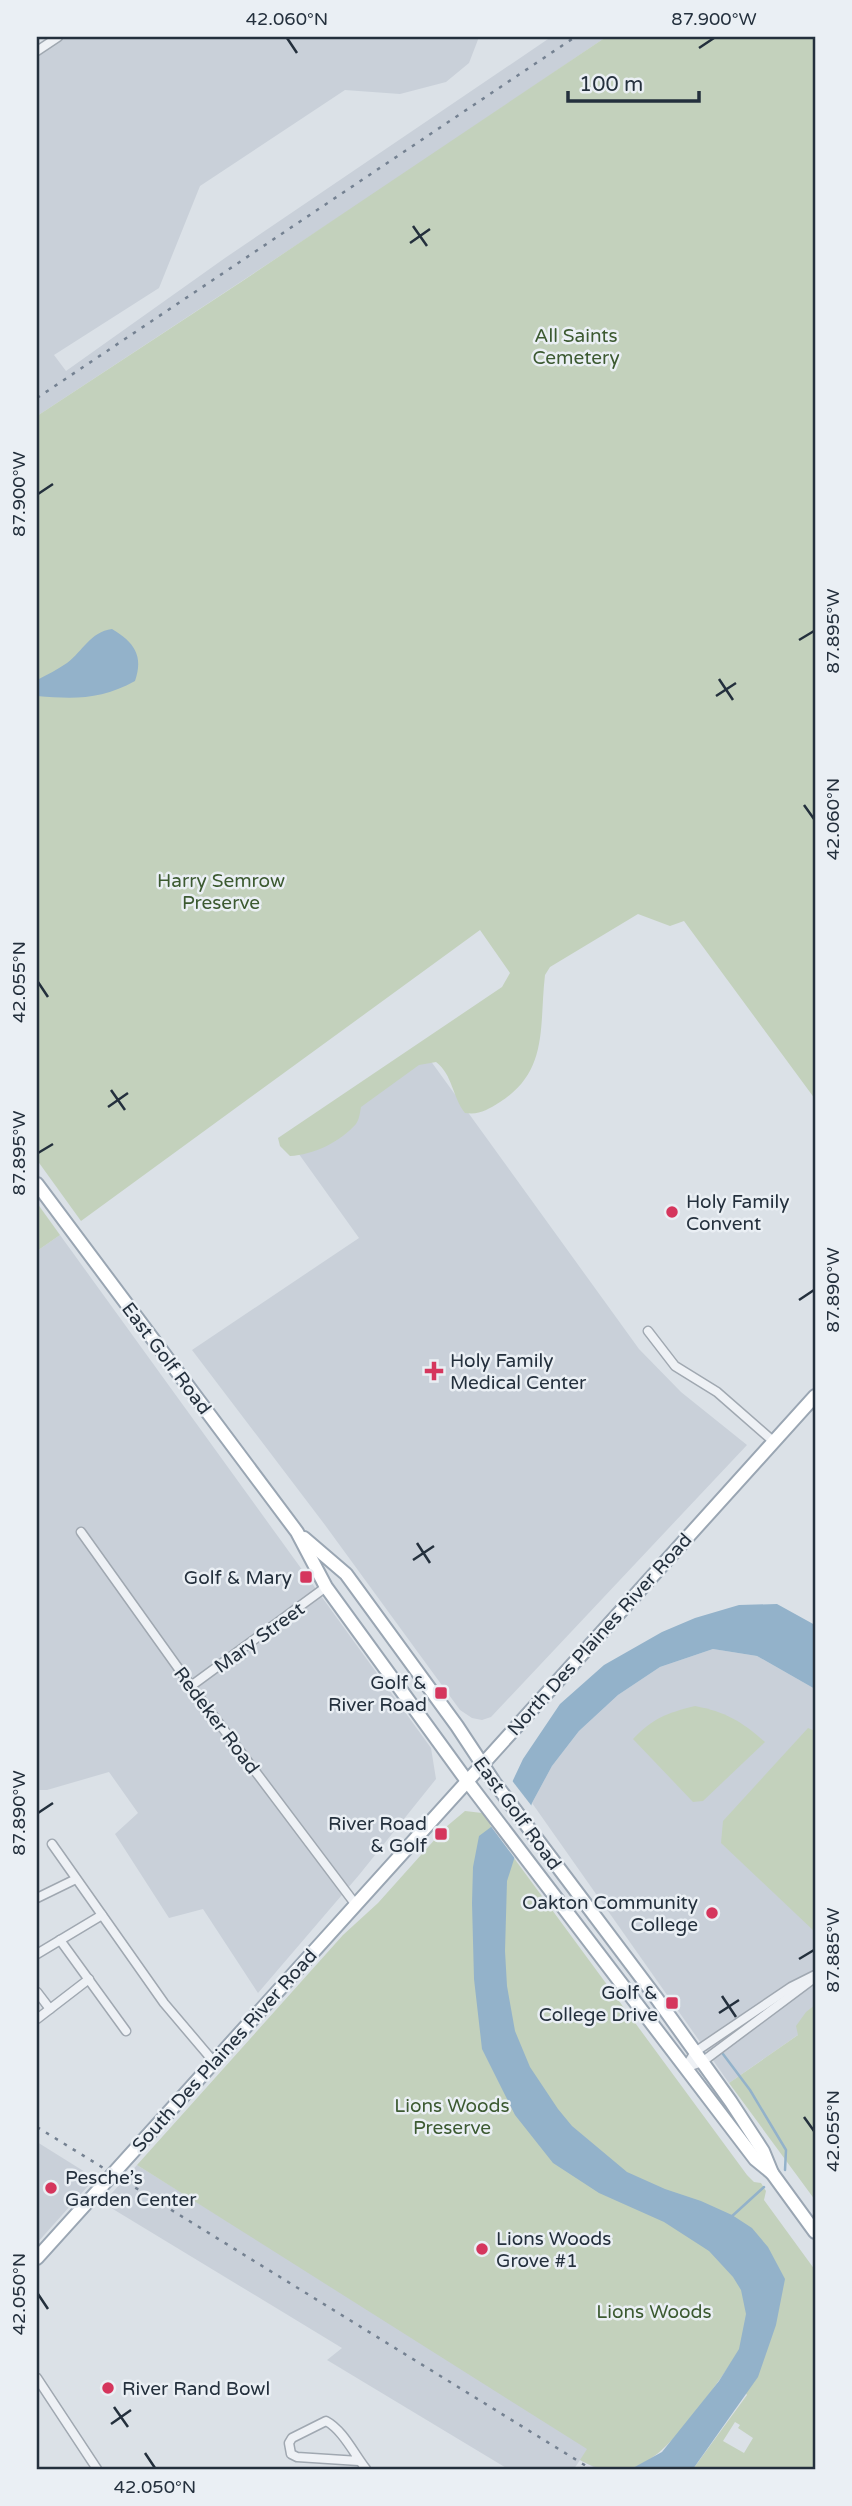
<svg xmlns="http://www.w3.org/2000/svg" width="852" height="2506" viewBox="0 0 852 2506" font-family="'Varela Round',sans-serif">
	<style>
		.built { fill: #c9d0d9 }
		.green { fill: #c3d1bc; fill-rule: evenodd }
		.water { fill: #93b2ca }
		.pier { fill: #dbe1e7 }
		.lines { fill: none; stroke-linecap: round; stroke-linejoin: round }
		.stream { stroke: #93b2ca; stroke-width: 2.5 }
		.street-casing { stroke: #a0a8b1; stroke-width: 11 }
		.primary-casing { stroke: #9aa6b3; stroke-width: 16 }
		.street { stroke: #eef1f5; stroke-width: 8 }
		.primary { stroke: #fff; stroke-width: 12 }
		.rail { stroke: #748191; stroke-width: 2.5; stroke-dasharray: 3.5 7; stroke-linecap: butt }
		.ticks { fill: none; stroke: #24303d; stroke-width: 2.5 }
		.poi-dot { fill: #d5365d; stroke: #eaeff4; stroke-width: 2.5 }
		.labels { text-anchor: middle; stroke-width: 5; stroke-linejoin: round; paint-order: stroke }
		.park-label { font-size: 19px; fill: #3c5a31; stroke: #eaeff4 }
		.poi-label { font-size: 19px; fill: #24303d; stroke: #eaeff4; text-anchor: start }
		.street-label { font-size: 19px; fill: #24303d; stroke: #eaeff4 }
		.neatline { fill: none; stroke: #24303d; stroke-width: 2.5 }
		.ticks-label { font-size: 18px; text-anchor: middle; fill: #24303d }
	</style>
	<rect width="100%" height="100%" fill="#dbe1e7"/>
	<!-- built -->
	<g class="built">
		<path d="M63,37h416l-10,26 -23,19 -46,12 -55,-4 -145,96 -41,102 -105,67 12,16 159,-113 326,-221h55l-214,145 -355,234v-362z"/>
		<path d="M425,1053l214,296 42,43 66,53 -256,272 -9,3 -10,-2 -12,-8 -135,-185 -133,-175 167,-112 -68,-95z"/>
		<path d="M60,1235l371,513 5,31 -77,96 -101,118 -55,-84 -34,9 -54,-84 23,-21 -29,-41 -62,18h-10v-539z"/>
		<path d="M713,1649l44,7 58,33v334l-86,60 -197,-280 20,-37 27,-35 39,-36 42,-28z"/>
		<path d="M37,2142l56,35 -5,9 -51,57z"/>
		<path d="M137,2165l248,154 257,146 -11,4h-34l-17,-9 -6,9h-66l-181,-109 15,-12 -239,-145z"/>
	</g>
	<!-- green -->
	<g class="green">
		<path d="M606,37h209v1062l-131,-178 -14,5 -32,-12 -88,53 -5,8c-6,51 4,96 -45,127 -13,8 -20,13 -35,11 -13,-16 -12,-38 -29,-51l-17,3 -58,42c-1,6 -2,13 -5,17 -16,18 -43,31 -66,32l-10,-10 -2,-8 224,-151 8,-14 -30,-43 -399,291 -44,-61v-744l204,-134z"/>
		<path d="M37,1203l23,32 -23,16z"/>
		<path d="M695,1706c31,6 46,15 70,36l-62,59 -10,1 -60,-63c20,-21 34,-26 62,-33z"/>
		<path d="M808,1728l7,3v201l-94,-89 2,-22z"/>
		<path d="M465,1811l17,2 9,9v5l256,348 7,7 7,1 5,8 -2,9 51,70v199h-122l54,-74 -18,-29c-11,17 -24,33 -36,49 -30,38 -62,74 -113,45l7,-11 -450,-284 206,-230 35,-32 68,-76zM735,2422l5,3 -2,3 15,10 -9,15 -21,-12z"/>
		<path d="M815,2005v195l-86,-117 69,-48 -2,-9 10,-14z"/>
	</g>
	<!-- water -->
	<g class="water">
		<path d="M112,629c22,13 32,27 23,52 -34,19 -61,18 -98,15v-16c10,-5 21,-11 30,-17 16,-12 23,-31 45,-34z"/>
		<path d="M777,1604l38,21v64l-58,-33 -44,-7 -53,18 -42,28 -39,36 -27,35 -20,37 -25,78 -2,70 2,35 8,45 15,36 28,42 14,17 55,46 38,17 36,12 31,14 20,13 16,19 17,32 -9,46 -18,52 -65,92h-62l31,-17 57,-71 20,-32 7,-35 -5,-24 -8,-13 -24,-26 -45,-29 -65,-29 -46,-30 -38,-48 -33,-66 -8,-70 -2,-76 1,-36 6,-31 12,-9 32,-68 37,-55 44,-39 58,-33 33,-14 44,-13z"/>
	</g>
	<!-- pier -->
	<path class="pier" d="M510,1778l24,31 -18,51 -26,-35z"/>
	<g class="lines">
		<!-- stream -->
		<g class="stream">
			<path d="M723,2054l27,36 36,60 -1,20"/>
			<path d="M730,2218l34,-31"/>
		</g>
		<defs>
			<g id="street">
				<path d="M37,51l21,-14"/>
				<path d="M648,1331l27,35 42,26 56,49"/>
				<path d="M81,1532l110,154 165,219"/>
				<path d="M191,1686l135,-99"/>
				<path d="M52,1844l112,159 50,59"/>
				<path d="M37,1898l39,-19"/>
				<path d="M60,1940l66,91"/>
				<path d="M37,1954l65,-39"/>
				<path d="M37,1992l13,17"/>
				<path d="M37,2019l52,-40"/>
				<path d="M685,2068l10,-16 96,-65 24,-12"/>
				<path d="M685,2068l17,-6 111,-83"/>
				<path d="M37,2378l60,91"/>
				<path d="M359,2461l-62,-4 -6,-3 -2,-11 3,-5 34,-17c17,9 28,33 40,48"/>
			</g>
			<g id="primary">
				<path d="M37,1184l260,348 29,55 141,194 288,378 17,14"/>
				<path d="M304,1538l42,36 111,152 37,56 161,214 76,106 32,49 9,22 43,59"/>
				<path d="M37,2258l778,-862"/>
			</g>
		</defs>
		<!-- street casing -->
		<use href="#street" class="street-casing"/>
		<!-- primary casing -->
		<use href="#primary" class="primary-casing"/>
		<!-- street -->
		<use href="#street" class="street"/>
		<!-- primary -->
		<use href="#primary" class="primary"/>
		<!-- rail -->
		<g class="rail">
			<path d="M37,398l538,-361"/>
			<path d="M37,2127l554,342"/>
		</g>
	</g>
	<!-- ticks -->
	<path class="ticks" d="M287,38l10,15M699,48l15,-10M413,226l14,20M410,243l20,-14M38,494l15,-10M799,640l15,-9M719,679l14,21M716,696l20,-13M804,805l10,14M38,982l10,15M111,1090l14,20M108,1107l20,-14M38,1153l15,-9M799,1300l15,-10M417,1543l13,20M413,1560l21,-14M38,1813l15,-10M799,1959l15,-9M722,1996l14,21M719,2013l20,-13M804,2117l10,14M38,2294l10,15M114,2407l14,20M111,2424l20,-14M145,2453l10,15"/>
	<!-- markers -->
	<g class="poi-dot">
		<circle cx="672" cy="1212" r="7"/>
		<path d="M430.5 1360.5h7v7h7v7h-7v7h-7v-7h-7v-7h7z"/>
		<rect x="299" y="1570" width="14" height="14" rx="3.5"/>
		<rect x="434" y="1686" width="14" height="14" rx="3.5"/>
		<rect x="434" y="1827" width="14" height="14" rx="3.5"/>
		<circle cx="712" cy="1913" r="7"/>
		<rect x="665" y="1996" width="14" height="14" rx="3.5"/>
		<circle cx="51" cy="2188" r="7"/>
		<circle cx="482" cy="2249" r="7"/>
		<circle cx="108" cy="2388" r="7"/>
	</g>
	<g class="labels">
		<!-- park labels -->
		<g class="park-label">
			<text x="576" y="342">All Saints<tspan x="576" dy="22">Cemetery</tspan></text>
			<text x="221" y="887">Harry Semrow<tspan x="221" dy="22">Preserve</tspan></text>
			<text x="452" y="2112">Lions Woods<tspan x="452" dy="22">Preserve</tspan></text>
			<text x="654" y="2318">Lions Woods</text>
		</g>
		<!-- poi labels -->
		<g class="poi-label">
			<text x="686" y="1208">Holy Family<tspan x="686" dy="22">Convent</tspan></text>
			<text x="450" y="1367">Holy Family<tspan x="450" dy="22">Medical Center</tspan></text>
			<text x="292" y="1584" text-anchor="end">Golf &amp; Mary</text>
			<text x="427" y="1689" text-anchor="end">Golf &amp;<tspan x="427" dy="22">River Road</tspan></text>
			<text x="427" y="1830" text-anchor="end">River Road<tspan x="427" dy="22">&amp; Golf</tspan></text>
			<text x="698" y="1909" text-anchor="end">Oakton Community<tspan x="698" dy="22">College</tspan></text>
			<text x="658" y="1999" text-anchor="end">Golf &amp;<tspan x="658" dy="22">College Drive</tspan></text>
			<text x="65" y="2184">Pesche’s<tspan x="65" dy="22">Garden Center</tspan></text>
			<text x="496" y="2245">Lions Woods<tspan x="496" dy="22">Grove #1</tspan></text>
			<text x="122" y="2395">River Rand Bowl</text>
		</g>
		<!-- street labels -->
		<g class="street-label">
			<text transform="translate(167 1358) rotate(53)" y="7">East Golf Road</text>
			<text transform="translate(599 1634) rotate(-48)" y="7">North Des Plaines River Road</text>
			<text transform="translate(259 1637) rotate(-36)" y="7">Mary Street</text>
			<text transform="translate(217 1720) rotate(53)" y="7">Redeker Road</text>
			<text transform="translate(518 1813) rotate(54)" y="7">East Golf Road</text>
			<text transform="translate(224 2050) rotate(-48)" y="7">South Des Plaines River Road</text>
		</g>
	</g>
	<!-- border -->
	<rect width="852" height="2506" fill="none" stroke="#eaeff4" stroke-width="77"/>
	<!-- scale -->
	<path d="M568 91v10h131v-10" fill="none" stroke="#24303d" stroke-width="3.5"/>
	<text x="579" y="91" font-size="21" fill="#24303d" stroke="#eaeff4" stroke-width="5" paint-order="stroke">100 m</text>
	<rect x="38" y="38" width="776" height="2430" class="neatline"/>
	<g class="ticks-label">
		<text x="287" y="25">42.060°N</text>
		<text x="714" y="25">87.900°W</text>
		<text transform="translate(19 494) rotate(-90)" y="6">87.900°W</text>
		<text transform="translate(833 631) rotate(-90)" y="6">87.895°W</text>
		<text transform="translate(833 819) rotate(-90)" y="6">42.060°N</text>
		<text transform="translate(19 982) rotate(-90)" y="6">42.055°N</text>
		<text transform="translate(19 1153) rotate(-90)" y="6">87.895°W</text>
		<text transform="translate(833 1290) rotate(-90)" y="6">87.890°W</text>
		<text transform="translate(19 1813) rotate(-90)" y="6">87.890°W</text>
		<text transform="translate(833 1950) rotate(-90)" y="6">87.885°W</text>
		<text transform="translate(833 2131) rotate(-90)" y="6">42.055°N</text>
		<text transform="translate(19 2294) rotate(-90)" y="6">42.050°N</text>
		<text x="155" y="2493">42.050°N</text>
	</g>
</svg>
